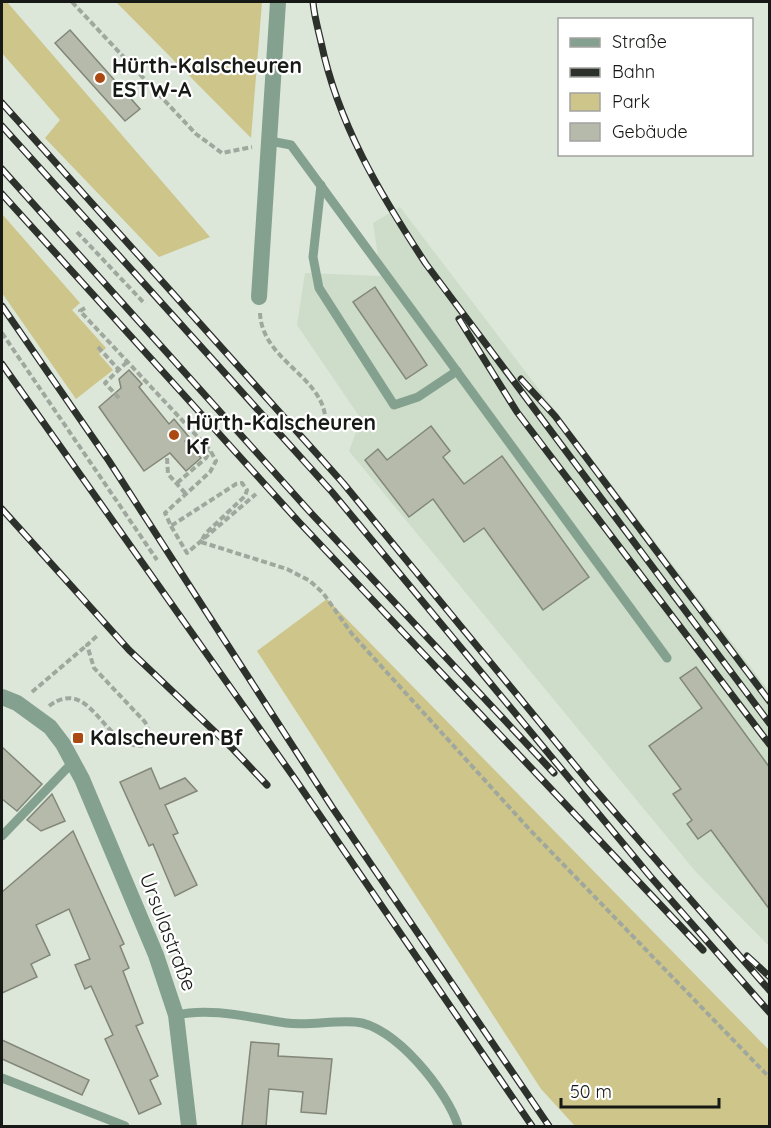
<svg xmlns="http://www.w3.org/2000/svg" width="771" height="1128" viewBox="0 0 771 1128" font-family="Quicksand,sans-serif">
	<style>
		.built { fill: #cdddc9 }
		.green { fill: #cdc589 }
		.building { fill: #b5baab; stroke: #838779; stroke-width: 1.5 }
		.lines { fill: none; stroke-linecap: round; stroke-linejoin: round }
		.path { stroke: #a0a89e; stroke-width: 4; stroke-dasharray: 6 3; stroke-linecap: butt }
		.service { stroke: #84a190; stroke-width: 9 }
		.minor { stroke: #84a190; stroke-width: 16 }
		.tertiary { stroke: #84a190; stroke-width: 16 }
		.rail-casing { stroke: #2d312c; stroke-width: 7 }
		.rail { stroke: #fff; stroke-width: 4.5; stroke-dasharray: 14; stroke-linecap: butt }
		.poi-dot { fill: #ac4912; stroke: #fff; stroke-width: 2 }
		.labels { text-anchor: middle; stroke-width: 4.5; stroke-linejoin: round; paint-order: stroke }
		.poi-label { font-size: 21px; font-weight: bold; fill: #161915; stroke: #fff; text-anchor: start }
		.street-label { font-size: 21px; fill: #161915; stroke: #fff }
	</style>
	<rect width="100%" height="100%" fill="#dce7da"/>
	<!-- built -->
	<path class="built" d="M400,207l369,484v255l-74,-75 -346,-420 12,-32 -64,-94 8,-52 76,3 -8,-53z"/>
	<!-- green -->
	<g class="green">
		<path d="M2,2h5l203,235 -51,20 -114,-119 15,-18 -58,-67z"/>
		<path d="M116,2h146l-11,136z"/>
		<path d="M2,214l78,89 -8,7 34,38 -7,6 14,16 -37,29 -74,-106z"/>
		<path d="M327,599l442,451v76h-194l-34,-37 -284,-438z"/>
	</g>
	<!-- building -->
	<g class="building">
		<path d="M70,30l70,79 -15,12 -70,-78z"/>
		<path d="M375,287l52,78 -21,14 -53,-77z"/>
		<path d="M129,370l13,14 -3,3 30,37 5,-5 15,18 -4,4 16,17 -15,13 -16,-18 -26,18 -45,-64 22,-19 -2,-9z"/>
		<path d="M431,426l19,25 -7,6 21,27 38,-28 87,121 -46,33 -59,-82 -20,14 -31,-43 -24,18 -44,-57 13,-11 9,11z"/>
		<path d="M696,667l74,101v142l-59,-80 -13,9 -11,-15 5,-4 -19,-26 8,-5 -32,-43 53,-38 -22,-30z"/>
		<path d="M2,747l40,37 -25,27 -15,-12z"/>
		<path d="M151,768l9,21 25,-11 12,13 -32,14 13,28 -5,2 24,50 -22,11 -22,-52 -4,2 -29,-64z"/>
		<path d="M52,794l13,27 -24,10 -14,-11z"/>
		<path d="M73,831l51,113 -4,2 9,22 -6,3 20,52 -7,3 22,50 -8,4 11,24 -22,10 -34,-75 8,-4 -22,-49 -6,3 -10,-24 15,-6 -21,-50 -33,16 14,30 -19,9 6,13 -35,16v-101z"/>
		<path d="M2,1040l87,40 -7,15 -80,-36z"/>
		<path d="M251,1042l28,2 -1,12 54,3 -6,55 -25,-2 2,-20 -34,-3 -3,37h-24z"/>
	</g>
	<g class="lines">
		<!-- path -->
		<g class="path">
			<path d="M72,2l124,132 26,19 30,-6"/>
			<path d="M77,232l68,72"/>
			<path d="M85,308l-5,3 130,139 6,11 -6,11 -45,41 6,13 65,-42 6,-1 5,7 -2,6 -40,38 -4,8 86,27 23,12 13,12 29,41 178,196 240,248"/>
			<path d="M260,313c2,46 59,62 65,102 1,6 -4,12 -6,18"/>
			<path d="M2,333l155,227"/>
			<path d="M98,347l21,23"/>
			<path d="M119,398l-14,-15 23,-22"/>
			<path d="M167,458l1,16 18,20"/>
			<path d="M177,483l29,-25 4,-7"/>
			<path d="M171,526l16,27 69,-59"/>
			<path d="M32,692l55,-47"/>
			<path d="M49,706c42,-31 53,40 92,40 7,-9 10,-13 4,-24l-51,-54 -7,-23 12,-11"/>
		</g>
		<!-- service -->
		<g class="service">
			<path d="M270,141l21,4 376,513"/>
			<path d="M321,185l-8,72 6,31 75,117 24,-8 39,-26"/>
			<path d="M2,836l71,-74"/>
			<path d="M176,1015c36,-8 75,3 110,8 24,3 46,-3 69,-1 39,2 93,70 103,104"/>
			<path d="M2,1078l123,48"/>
		</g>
		<!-- minor -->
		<path class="minor" d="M259,297l19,-295"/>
		<!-- tertiary -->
		<path class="tertiary" d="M2,697l15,6 33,24 13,17 19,35 74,176 20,60 13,111"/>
		<defs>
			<g id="rail">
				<path d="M313,2c1,13 5,27 8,40 17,82 59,152 105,222l344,460"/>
				<path d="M2,103l341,380 249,303 178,205"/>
				<path d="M2,126l330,366 318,384 120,137"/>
				<path d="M2,169l308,343 244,261"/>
				<path d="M2,194l296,327 405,429"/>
				<path d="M2,306l107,155 223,346 217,319"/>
				<path d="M459,319l58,93 253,333"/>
				<path d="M2,364l293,415 237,347"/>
				<path d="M521,379l34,37 215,286"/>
				<path d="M2,509l127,141 104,99 34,36"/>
				<path d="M747,956l23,21"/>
			</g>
		</defs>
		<!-- rail casing -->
		<use href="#rail" class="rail-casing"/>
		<!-- rail -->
		<use href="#rail" class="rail"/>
	</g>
	<!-- markers -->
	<g class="poi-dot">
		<circle cx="100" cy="78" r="6"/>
		<circle cx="174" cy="435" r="6"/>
		<rect x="72" y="732" width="12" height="12" rx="3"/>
	</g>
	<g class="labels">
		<!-- poi labels -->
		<g class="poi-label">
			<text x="112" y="73">Hürth-Kalscheuren<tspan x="112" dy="24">ESTW-A</tspan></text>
			<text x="186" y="430">Hürth-Kalscheuren<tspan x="186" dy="24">Kf</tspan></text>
			<text x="90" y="745">Kalscheuren Bf</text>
		</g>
		<!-- street labels -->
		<g class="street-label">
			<text transform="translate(168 932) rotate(69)" y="7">Ursulastraße</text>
		</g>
	</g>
	<!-- border -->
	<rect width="771" height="1128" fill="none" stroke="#161915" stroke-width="6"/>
	<!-- legend -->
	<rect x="558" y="18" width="195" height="138" fill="#ffffff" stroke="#a2a3a1" stroke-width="1.5"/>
	<rect x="570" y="38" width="30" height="9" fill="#84a190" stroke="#a2a3a1" stroke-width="1.5"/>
	<text x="612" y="48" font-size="18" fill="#161915">Straße</text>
	<rect x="570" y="68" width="30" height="9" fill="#2d312c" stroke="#a2a3a1" stroke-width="1.5"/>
	<text x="612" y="78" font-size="18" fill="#161915">Bahn</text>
	<rect x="570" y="93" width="30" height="18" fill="#cdc589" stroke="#a2a3a1" stroke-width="1.5"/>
	<text x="612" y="108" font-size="18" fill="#161915">Park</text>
	<rect x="570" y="123" width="30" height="18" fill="#b5baab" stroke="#a2a3a1" stroke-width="1.5"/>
	<text x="612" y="138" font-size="18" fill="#161915">Gebäude</text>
	<!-- scale -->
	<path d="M561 1098v9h158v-9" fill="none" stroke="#161915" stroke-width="3"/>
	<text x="570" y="1098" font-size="18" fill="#161915" stroke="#ffffff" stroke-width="4.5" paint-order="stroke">50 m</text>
</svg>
